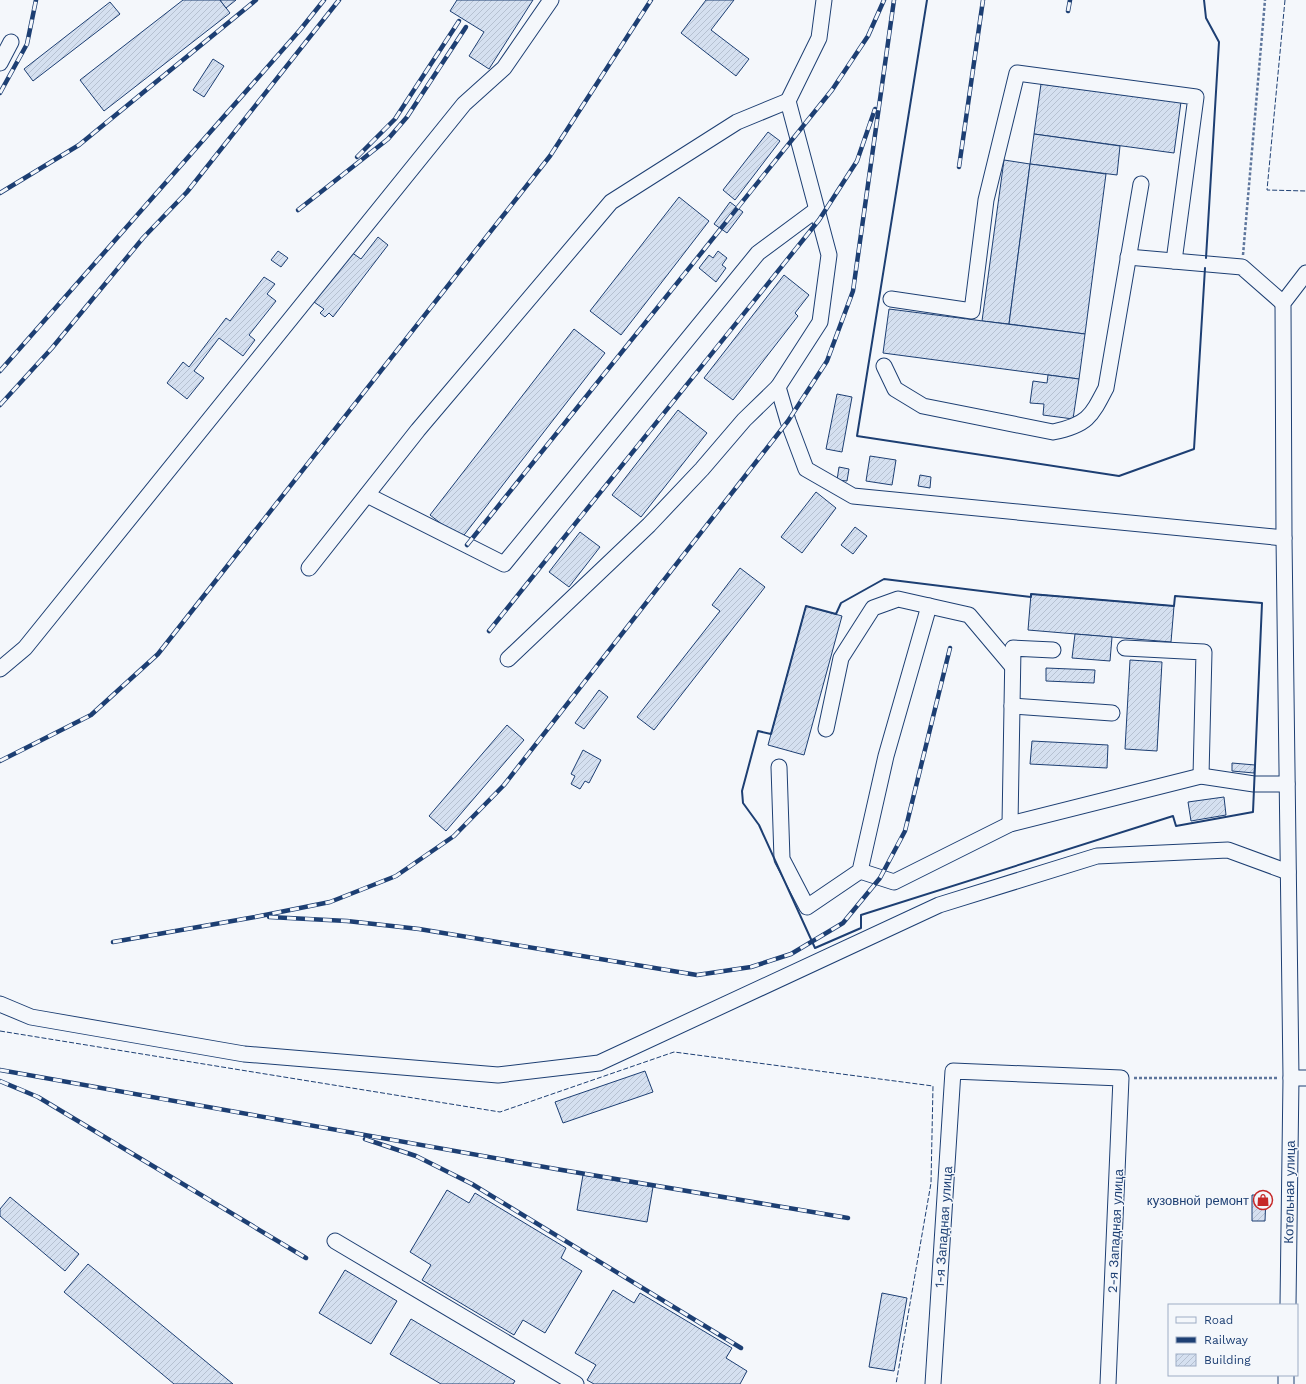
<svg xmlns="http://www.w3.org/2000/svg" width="1306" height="1384" viewBox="0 0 1306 1384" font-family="'Work Sans',sans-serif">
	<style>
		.building { fill: url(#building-hatch); stroke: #1d3f73 }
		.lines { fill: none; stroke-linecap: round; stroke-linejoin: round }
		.minor-casing { stroke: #1d3f73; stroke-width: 17 }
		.path { stroke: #5e769c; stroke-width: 2.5; stroke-dasharray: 3 2; stroke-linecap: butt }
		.minor { stroke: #f4f7fb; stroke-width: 15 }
		.rail-casing { stroke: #1d3f73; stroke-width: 4.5 }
		.rail { stroke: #f4f7fb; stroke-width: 3; stroke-dasharray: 9; stroke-linecap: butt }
		.fence { stroke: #1d3f73; stroke-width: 1; stroke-dasharray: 5 2; stroke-linecap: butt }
		.wall { stroke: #1d3f73; stroke-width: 2 }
		.labels { text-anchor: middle; stroke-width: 3; stroke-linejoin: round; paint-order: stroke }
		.street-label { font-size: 13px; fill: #1d3f73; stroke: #f4f7fb }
		.poi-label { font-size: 13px; fill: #1d3f73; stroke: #f4f7fb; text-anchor: end }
	</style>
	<defs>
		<pattern id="building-hatch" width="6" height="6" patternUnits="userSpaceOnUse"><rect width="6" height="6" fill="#d5e0f0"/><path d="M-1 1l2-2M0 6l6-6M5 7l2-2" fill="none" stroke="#b6c1d1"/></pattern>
	</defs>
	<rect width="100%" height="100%" fill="#f4f7fb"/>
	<!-- building -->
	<g class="building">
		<path d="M183,0h37l10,13 -126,98 -24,-31z"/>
		<path d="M220,0h16l-10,8z"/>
		<path d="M457,0h76l-44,69 -20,-13 15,-24 -34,-21z"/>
		<path d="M706,0h28l-23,30 38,29 -13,17 -55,-43z"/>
		<path d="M110,2l10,12 -87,67 -9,-12z"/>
		<path d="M213,59l11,7 -20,31 -11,-7z"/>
		<path d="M1041,84l140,18 -7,51 -140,-19z"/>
		<path d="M768,132l12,9 -45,59 -12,-10z"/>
		<path d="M1034,134l86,12 -3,29 -87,-11z"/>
		<path d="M1004,160l26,4 -21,160 -27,-3z"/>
		<path d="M1030,164l76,10 -21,160 -76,-10z"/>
		<path d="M679,197l30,24 -88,114 -31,-24z"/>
		<path d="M730,202l13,10 -16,21 -13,-9z"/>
		<path d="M378,237l10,8 -55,72 -4,-4 -4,4 -5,-4 4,-4 -10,-7 37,-50 10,7z"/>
		<path d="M278,251l10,7 -7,9 -10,-7z"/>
		<path d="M718,251l9,7 -5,7 4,3 -10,14 -17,-14 10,-13 4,3z"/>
		<path d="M784,275l25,20 -14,18 3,3 -65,84 -29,-22z"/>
		<path d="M264,277l11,7 -8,10 9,7 -27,34 6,5 -12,16 -24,-18 -25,33 10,7 -17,21 -20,-16 16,-21 6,5 37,-49 4,3z"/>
		<path d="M889,309l196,25 -6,45 -196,-26z"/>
		<path d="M574,329l31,24 -144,186 -31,-24z"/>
		<path d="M1048,375l31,4 -6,40 -30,-4 1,-11 -14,-1 3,-22 14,2z"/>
		<path d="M837,394l15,3 -10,55 -16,-3z"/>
		<path d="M678,410l29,23 -66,84 -29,-22z"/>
		<path d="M870,456l26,4 -4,25 -26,-4z"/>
		<path d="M839,467l10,2 -2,12 -10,-1z"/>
		<path d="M920,475l11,2 -1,11 -12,-2z"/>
		<path d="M816,492l20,16 -34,45 -21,-16z"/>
		<path d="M855,527l12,9 -14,18 -12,-9z"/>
		<path d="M580,532l20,15 -31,40 -20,-15z"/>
		<path d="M740,568l25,19 -111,143 -17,-13 83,-106 -8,-6z"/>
		<path d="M1031,594l143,12 -3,36 -143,-12z"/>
		<path d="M806,606l36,10 -38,139 -36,-10z"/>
		<path d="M1075,634l37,3 -2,24 -38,-3z"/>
		<path d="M1130,660l32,2 -5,89 -32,-2z"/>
		<path d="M1046,668l49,2 -1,13 -48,-2z"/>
		<path d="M599,690l9,7 -24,32 -9,-6z"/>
		<path d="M507,725l17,15 -78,91 -17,-15z"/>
		<path d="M1032,741l76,4 -1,23 -77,-4z"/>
		<path d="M583,750l18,10 -12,23 -4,-2 -5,8 -9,-5 4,-8 -4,-2z"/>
		<path d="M1232,763l23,2 -1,8 -22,-2z"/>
		<path d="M1224,797l2,18 -35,6 -3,-19z"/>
		<path d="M645,1071l8,21 -90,31 -8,-21z"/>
		<path d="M583,1175l70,12 -6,35 -70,-12z"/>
		<path d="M447,1190l22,13 6,-10 91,55 -5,10 21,13 -37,62 -22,-13 -9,15 -92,-55 9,-15 -21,-13z"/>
		<path d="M1252,1195h14l-1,26h-13z"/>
		<path d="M10,1197l69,57 -14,17 -65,-55v-7z"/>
		<path d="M88,1264l145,120h-59l-110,-92z"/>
		<path d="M345,1270l52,31 -26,43 -52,-31z"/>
		<path d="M613,1290l21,13 6,-10 92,55 -6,10 21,13 -7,13h-146l-7,-4 9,-15 -21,-12z"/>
		<path d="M882,1293l25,5 -13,73 -25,-4z"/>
		<path d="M411,1319l104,62 -2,3h-72l-51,-30z"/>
	</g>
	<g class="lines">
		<defs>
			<g id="minor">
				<path d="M824,0l-5,38 -31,63 41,154 -9,67 -42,65 10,34 18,48 47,27 431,42"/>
				<path d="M0,63l11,-21"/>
				<path d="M1128,257l114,10 41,36"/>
				<path d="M891,299l81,12 14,-111 31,-127 179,24 -22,164"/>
				<path d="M884,366l11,23 28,17 130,26c34,-7 38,-15 53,-44l35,-204"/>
				<path d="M367,495l137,69 254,-311 58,-43"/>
				<path d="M309,568l109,-138 193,-228 126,-80 51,-21"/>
				<path d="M1125,648l79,4 -3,124"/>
				<path d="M508,659l141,-134 53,-56 42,-49 34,-33"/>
				<path d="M0,669l25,-21 439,-544 40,-36 47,-68"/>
				<path d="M1012,706l100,7"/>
				<path d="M826,729l15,-71 32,-50 25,-9 71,16 43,51"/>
				<path d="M779,767l3,92 25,48 53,-36 26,-115 43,-150"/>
				<path d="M1010,824l3,-176 40,2"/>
				<path d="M860,871l34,11 116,-58 191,-48 53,8h33"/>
				<path d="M0,1004l31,13 213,37 254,21 101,-12 340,-158 158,-49 131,-6 60,22"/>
				<path d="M1291,1078h15"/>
				<path d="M335,1241l241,143"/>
				<path d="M1288,1305l3,-227 -7,-540 -1,-235 23,-30"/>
				<path d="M933,1384l20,-313 168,7 -13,306"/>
				<path d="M1286,1384v-9"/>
			</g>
		</defs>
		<!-- minor casing -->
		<use href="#minor" class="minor-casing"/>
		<!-- path -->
		<g class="path">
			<path d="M1243,255l22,-255"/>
			<path d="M1134,1078h145"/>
		</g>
		<!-- minor -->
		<use href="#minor" class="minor"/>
		<defs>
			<g id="rail">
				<path d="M1068,11l2,-11"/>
				<path d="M0,93l27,-49 9,-44"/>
				<path d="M357,157l38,-38 64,-98"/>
				<path d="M959,167l24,-167"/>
				<path d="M0,193l79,-48 177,-145"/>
				<path d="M298,210l90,-71 19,-22 59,-90"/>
				<path d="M0,371l300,-341 24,-30"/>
				<path d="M0,405l52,-57 91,-110 44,-46 152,-192"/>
				<path d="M467,545l365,-455 36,-54 16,-36"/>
				<path d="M489,631l330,-411 38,-59 18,-52"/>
				<path d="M0,761l91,-46 67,-61 392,-498 101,-156"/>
				<path d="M269,917l78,4 72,8 278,46 54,-8 40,-13 52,-31 37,-45 25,-47 45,-183"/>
				<path d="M113,942l142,-25 75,-15 66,-26 58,-40 50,-51 284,-364 39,-60 26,-70 41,-291"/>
				<path d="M0,1070l556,99 292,49"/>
				<path d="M0,1081l38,16 268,161"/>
				<path d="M365,1139l51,17 56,28 269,164"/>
			</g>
		</defs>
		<!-- rail casing -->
		<use href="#rail" class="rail-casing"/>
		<!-- rail -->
		<use href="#rail" class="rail"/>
		<!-- fence -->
		<g class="fence">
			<path d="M1285,0l-18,190 39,1"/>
			<path d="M0,1031l500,81 174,-60 259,34 -2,97 -35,201"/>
		</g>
		<!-- wall -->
		<g class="wall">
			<path d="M927,0l-70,436 262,40 75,-27 11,-181"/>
			<path d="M1204,0l2,18 13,24 -13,216"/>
			<path d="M884,579l147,18v-3l143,12 1,-10 87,7 -9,209 -77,14 -3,-10 -312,99v13l-46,20 -56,-123 -16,-22 -1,-12 16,-60 13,3 35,-128 30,8 5,-11z"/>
		</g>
	</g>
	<!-- icons -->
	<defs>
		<symbol id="shop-ring" viewBox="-11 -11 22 22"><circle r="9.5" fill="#f4f7fb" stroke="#c62828" stroke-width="1.5"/><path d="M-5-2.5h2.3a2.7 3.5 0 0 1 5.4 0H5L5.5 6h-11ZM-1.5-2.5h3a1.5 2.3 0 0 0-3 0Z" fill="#c62828"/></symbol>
	</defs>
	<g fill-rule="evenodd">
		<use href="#shop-ring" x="1252" y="1189" width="22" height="22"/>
	</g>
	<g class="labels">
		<!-- street labels -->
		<g class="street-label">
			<text transform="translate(1289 1192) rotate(-89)" y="5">Котельная улица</text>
			<text transform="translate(943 1227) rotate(-86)" y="5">1-я Западная улица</text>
			<text transform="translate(1115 1231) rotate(-87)" y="5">2-я Западная улица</text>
		</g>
		<!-- poi labels -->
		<g class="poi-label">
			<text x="1249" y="1205">кузовной ремонт</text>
		</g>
	</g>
	<!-- legend -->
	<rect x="1168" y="1304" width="130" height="72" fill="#f4f7fb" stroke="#9eadc5"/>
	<rect x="1176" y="1317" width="20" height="6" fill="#f4f7fb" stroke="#9eadc5"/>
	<text x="1204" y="1324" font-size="12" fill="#1d3f73">Road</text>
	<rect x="1176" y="1337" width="20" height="6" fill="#1d3f73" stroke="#9eadc5"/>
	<text x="1204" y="1344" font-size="12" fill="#1d3f73">Railway</text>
	<rect x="1176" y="1354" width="20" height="12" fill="url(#building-hatch)" stroke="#9eadc5"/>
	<text x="1204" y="1364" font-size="12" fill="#1d3f73">Building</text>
</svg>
